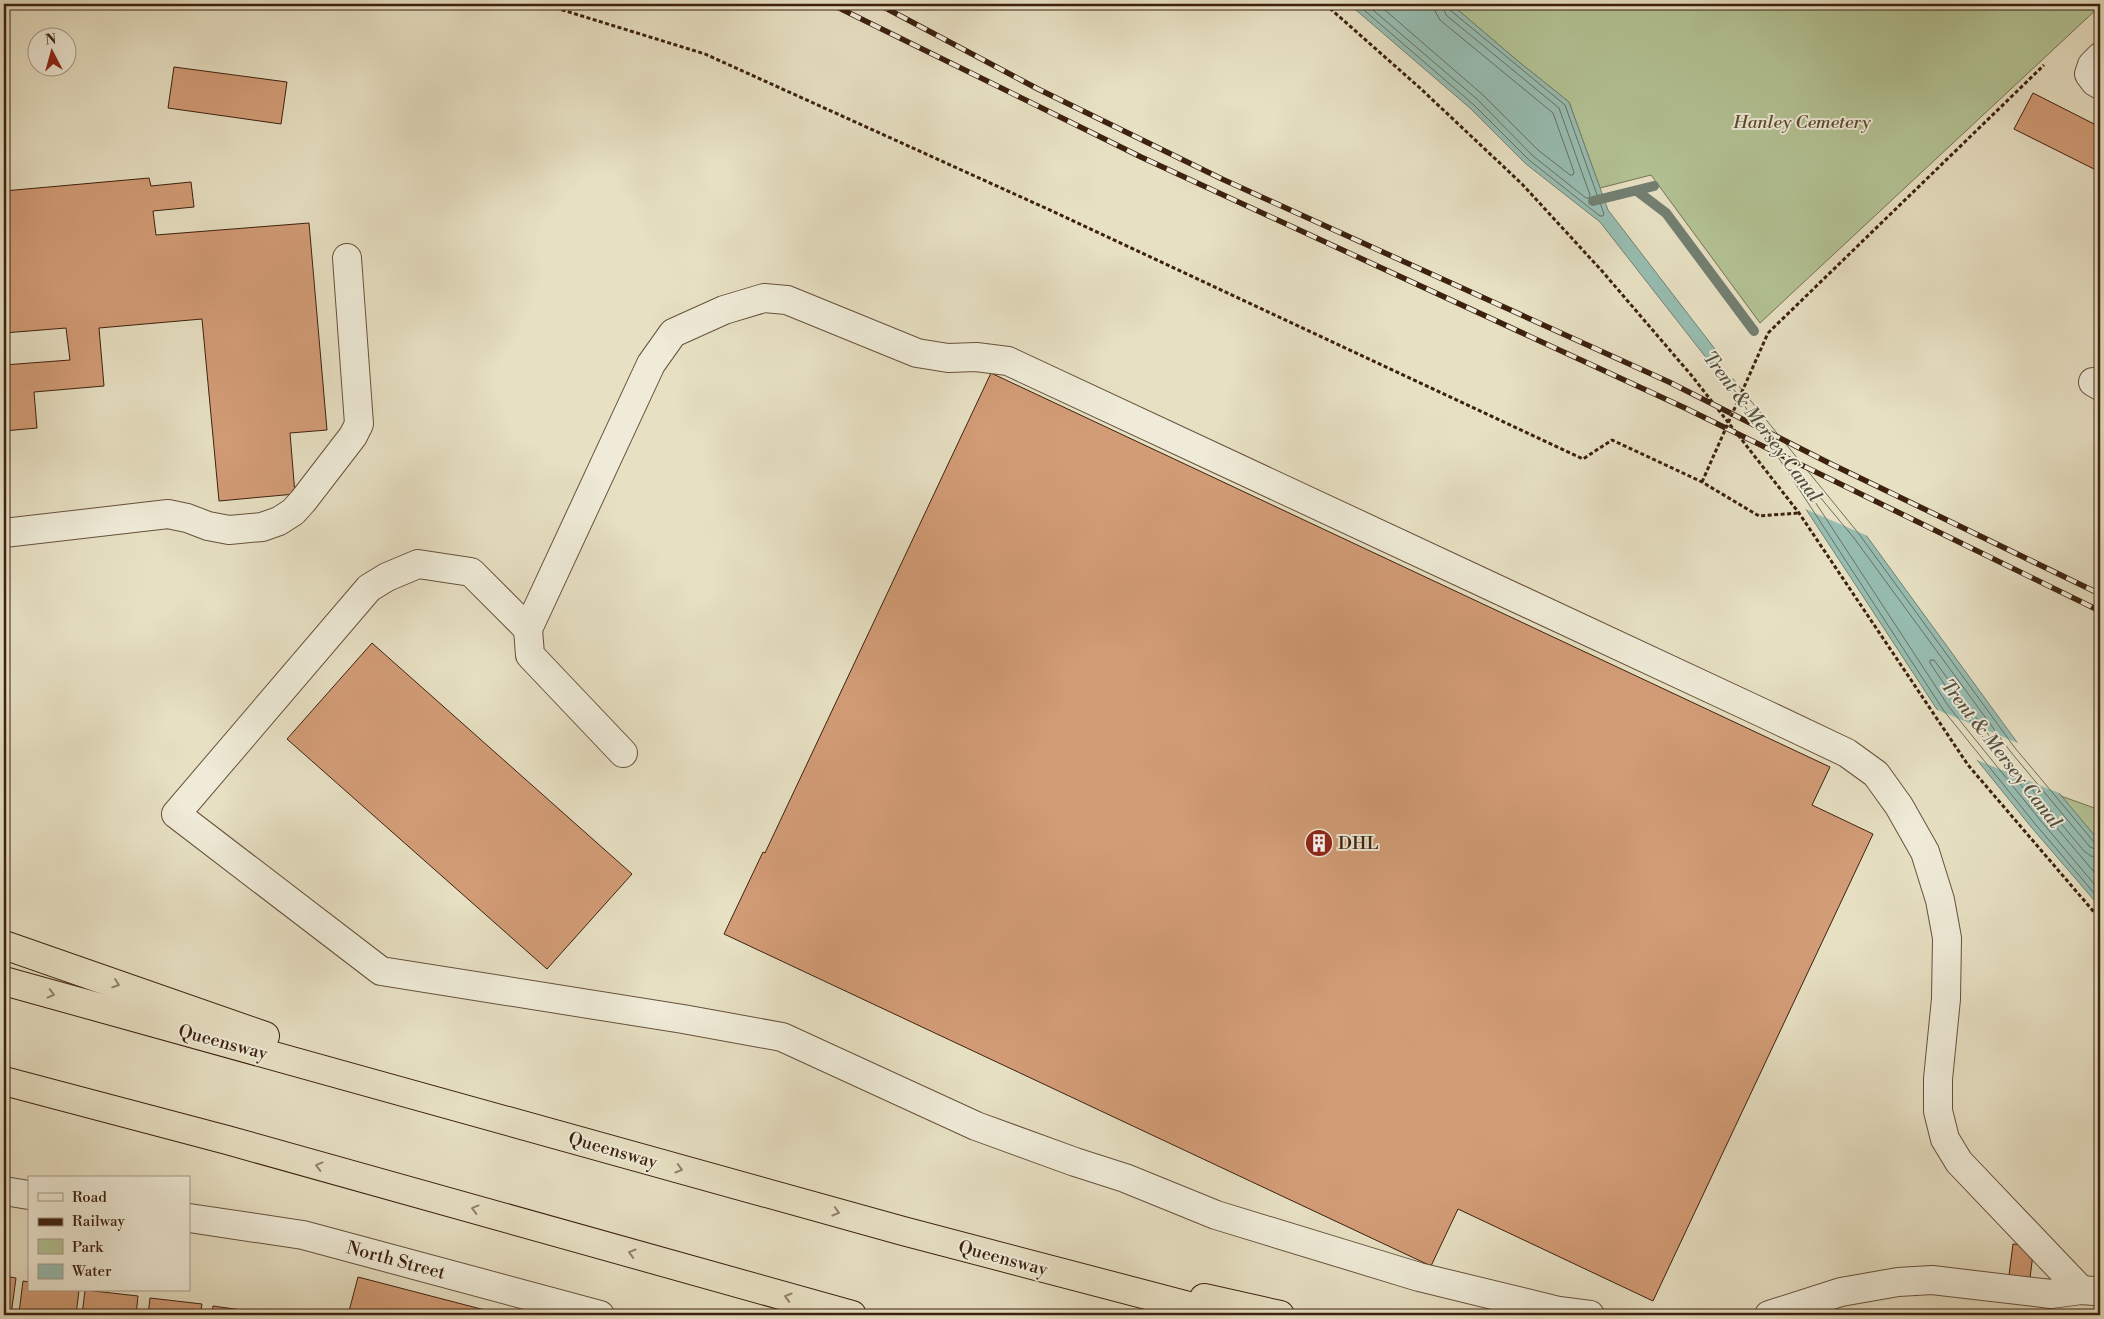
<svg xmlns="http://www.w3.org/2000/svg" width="2104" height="1319" viewBox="0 0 2104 1319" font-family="'Libre Bodoni',serif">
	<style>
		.green { fill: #b3c395; stroke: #787252 }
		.water { fill: #97bdb2; stroke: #737f71 }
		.pier { fill: #e7e0c3 }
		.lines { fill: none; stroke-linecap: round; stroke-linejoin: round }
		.shore { stroke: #6a6f60; stroke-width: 1 }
		.stream { stroke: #737f71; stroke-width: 10 }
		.building { fill: #d29c76; stroke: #3c210f }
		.minor-casing { stroke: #67513c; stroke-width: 30 }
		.highway-casing { stroke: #3c210f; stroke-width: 30 }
		.path { stroke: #3c210f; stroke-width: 3; stroke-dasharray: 4 2.5; stroke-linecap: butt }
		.minor { stroke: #efebd8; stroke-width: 28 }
		.highway { stroke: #e7e0c3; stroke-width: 28 }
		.rail-casing { stroke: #3c210f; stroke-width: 5.5 }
		.rail { stroke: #efebd8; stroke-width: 4; stroke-dasharray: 11; stroke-linecap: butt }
		.path-bridge { stroke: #3c210f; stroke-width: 3; stroke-dasharray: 4 2.5; stroke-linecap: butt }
		.oneway { stroke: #928069 }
		.labels { text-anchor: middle; stroke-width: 4; stroke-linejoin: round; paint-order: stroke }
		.park-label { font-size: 18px; font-style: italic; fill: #5a4a30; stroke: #efebd8 }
		.poi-label { font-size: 18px; fill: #3c210f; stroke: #efebd8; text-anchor: start }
		.street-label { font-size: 18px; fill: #3c210f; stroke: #efebd8 }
		.water-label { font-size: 19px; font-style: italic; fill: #575040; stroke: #efebd8 }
	</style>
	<rect width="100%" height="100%" fill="#e7e0c3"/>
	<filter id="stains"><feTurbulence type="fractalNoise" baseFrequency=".004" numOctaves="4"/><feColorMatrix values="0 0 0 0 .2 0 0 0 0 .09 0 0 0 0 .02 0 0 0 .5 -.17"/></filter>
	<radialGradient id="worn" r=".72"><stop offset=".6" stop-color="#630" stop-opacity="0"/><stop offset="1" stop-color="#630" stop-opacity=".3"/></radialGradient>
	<!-- green -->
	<g class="green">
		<path d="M1451,4h649v2l-340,317 -109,-148 -51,13 -31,-86 -50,-40z"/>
		<path d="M2061,796l39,14v32z"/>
	</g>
	<!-- water -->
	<path class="water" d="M1349,4h102l68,58 50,40 39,108 113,147 142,174 156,214 81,97v65l-68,-79 -92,-114 -229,-350 -111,-142 -74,-58 -55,-55z"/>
	<!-- pier -->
	<g class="pier">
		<path d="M1724,356l141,174 5,7 -67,-29 -93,-141 3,1z"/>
		<path d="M1935,709l88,36 41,50 -92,-37z"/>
	</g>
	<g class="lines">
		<!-- shore -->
		<g class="shore">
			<path d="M1357,4l117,101 55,55 71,56h3l1,-2 -39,-109 -115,-95 -2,-6"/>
			<path d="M1366,4l112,96 55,56 53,42h3l1,-3 -31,-87 -113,-93 -4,-11"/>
			<path d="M1378,4l105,91 55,55 32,25h3l1,-3 -21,-59 -113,-93 -5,-9 -1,-7"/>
			<path d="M2100,844l-6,-2 -79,-94 -156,-214 -126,-155h-3l-1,3 215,329 92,114 64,75"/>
			<path d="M2100,851l-10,-4 -80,-96 -156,-213 -44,-53 -3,-1 -1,4 143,219 92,114 59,70"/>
			<path d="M2100,858l-9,-2 -7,-5 -80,-95 -70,-96h-4v3c50,77 111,146 170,216"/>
		</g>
		<!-- stream -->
		<g class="stream">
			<path d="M1637,191l29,22 88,118"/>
			<path d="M1593,201l61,-15"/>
		</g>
	</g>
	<!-- building -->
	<g class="building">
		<path d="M174,67l113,15 -6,42 -113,-16z"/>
		<path d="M2033,93l67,34v45l-86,-43z"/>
		<path d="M149,178l2,8 40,-4 3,25 -41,4 3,24 153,-12 18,207 -37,3 5,61 -76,7 -17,-182 -103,9 5,58 -70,6 3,36 -33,3v-66l66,-5 -4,-32 -62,5v-142z"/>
		<path d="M991,373l839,394 -18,38 61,29 -220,467 -195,-92 -27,57 -707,-332 39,-82 2,1z"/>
		<path d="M372,643l260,231 -85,95 -260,-230z"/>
		<path d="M2013,1244l21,2 -5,40 -21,-3z"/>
		<path d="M4,1276l12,2 -5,37h-7z"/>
		<path d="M358,1277l146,38h-156z"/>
		<path d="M23,1281l6,1v8h50l-3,25h-60v-2h3z"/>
		<path d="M85,1290l53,6 -2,19h-54z"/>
		<path d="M150,1298l52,6 -2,11h-52z"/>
		<path d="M213,1306l50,7v2h-51z"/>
	</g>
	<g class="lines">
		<defs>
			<g id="minor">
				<path d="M2100,57l-8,8 -3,9 6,8 5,3"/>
				<path d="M2093,382l7,4"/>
				<path d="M4,533l164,-19 19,4 21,8 21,4 33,-3 17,-6 14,-9 10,-11 50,-65 6,-12 -12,-166"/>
				<path d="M528,629l-57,-57 -53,-8 -31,13 -18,11 -193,226 205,157 302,48 99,18 194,89 99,36 50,16 91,37 203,62 140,34 31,4"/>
				<path d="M623,753l-93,-98 -2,-26 123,-265 22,-31 51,-23 40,-12 23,2 130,53 31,5 28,-1 32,4 759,354 80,38 29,21 23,32 26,46 15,48 7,38 -1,61 -8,80v32l7,28 14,23 122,128"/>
				<path d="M4,1191l25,4"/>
				<path d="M189,1218l114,17 297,80"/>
				<path d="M1769,1315l72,-23 57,-10 34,-2 119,14 30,-4 13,1"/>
			</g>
			<g id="highway">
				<path d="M4,945l261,91"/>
				<path d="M4,981l899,250 320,84"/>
				<path d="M4,1081l223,59 625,175"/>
				<path d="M1204,1298l76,17"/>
			</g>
		</defs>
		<!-- minor casing -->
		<use href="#minor" class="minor-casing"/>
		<!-- highway casing -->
		<use href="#highway" class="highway-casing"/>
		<!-- path -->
		<g class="path">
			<path d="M543,4l162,50 347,157 531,248 29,-19 90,42 57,34 40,-3"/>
			<path d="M1325,4l95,84 102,96 80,87 90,105 107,137 169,252 132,154"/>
			<path d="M1768,333l276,-268"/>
		</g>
		<!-- minor -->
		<use href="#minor" class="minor"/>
		<!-- highway -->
		<use href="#highway" class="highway"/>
		<defs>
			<g id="rail">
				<path d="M831,4l310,153 544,251 415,203"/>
				<path d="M878,4l160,85 184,90 447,203 160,81 271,131"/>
			</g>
		</defs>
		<!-- rail casing -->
		<use href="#rail" class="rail-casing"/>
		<!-- rail -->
		<use href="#rail" class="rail"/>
		<!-- path-bridge -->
		<path class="path-bridge" d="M1702,482l66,-149"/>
	</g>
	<!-- one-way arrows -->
	<defs><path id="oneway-chevron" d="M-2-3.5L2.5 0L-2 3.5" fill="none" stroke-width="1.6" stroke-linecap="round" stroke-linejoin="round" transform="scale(1.25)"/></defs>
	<g class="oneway">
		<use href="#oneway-chevron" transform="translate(116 984) rotate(19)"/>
		<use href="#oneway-chevron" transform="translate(51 994) rotate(15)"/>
		<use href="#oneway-chevron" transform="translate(319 1166) rotate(-165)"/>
		<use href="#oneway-chevron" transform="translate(679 1169) rotate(16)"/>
		<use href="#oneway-chevron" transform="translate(475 1209) rotate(-165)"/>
		<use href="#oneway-chevron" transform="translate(836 1212) rotate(16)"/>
		<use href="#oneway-chevron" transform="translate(632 1253) rotate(-164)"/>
		<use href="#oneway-chevron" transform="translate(788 1297) rotate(-164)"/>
	</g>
	<!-- icons -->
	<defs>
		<symbol id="building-disc" viewBox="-11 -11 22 22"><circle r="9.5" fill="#8f2418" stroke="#efebd8"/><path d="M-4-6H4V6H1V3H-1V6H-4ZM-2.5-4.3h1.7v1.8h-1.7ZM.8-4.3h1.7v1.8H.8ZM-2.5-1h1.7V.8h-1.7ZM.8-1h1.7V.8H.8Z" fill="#fff"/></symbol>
	</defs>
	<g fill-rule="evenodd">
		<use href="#building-disc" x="1303" y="827" width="32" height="32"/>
	</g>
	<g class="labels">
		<!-- park labels -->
		<g class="park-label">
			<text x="1802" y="128">Hanley Cemetery</text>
		</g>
		<!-- poi labels -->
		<g class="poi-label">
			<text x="1338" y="849">DHL</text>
		</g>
		<!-- street labels -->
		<g class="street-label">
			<text transform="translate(223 1042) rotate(15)" y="6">Queensway</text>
			<text transform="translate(613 1150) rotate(16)" y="6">Queensway</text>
			<text transform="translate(1003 1258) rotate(15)" y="6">Queensway</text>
			<text transform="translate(396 1260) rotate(15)" y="6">North Street</text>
		</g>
		<!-- water labels -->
		<g class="water-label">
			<text transform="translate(1763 426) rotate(53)" y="7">Trent &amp; Mersey Canal</text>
			<text transform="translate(2002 753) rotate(52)" y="7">Trent &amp; Mersey Canal</text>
		</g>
	</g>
	<!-- margin -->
	<rect width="2104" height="1319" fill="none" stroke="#e7e0c3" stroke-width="20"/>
	<rect x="5" y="5" width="2094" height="1309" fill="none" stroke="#3c210f" stroke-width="2.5"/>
	<rect x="10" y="10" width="2084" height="1299" fill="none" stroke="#3c210f"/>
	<!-- legend -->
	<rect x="28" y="1176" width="162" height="115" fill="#efebd8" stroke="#a79a88"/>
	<rect x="38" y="1193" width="25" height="8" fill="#efebd8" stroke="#a79a88"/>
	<text x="72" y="1202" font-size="15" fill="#3c210f">Road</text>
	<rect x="38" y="1218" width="25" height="8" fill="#3c210f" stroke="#a79a88"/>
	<text x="72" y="1226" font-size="15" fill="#3c210f">Railway</text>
	<rect x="38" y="1239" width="25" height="15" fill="#b3c395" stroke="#a79a88"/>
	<text x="72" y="1252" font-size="15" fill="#3c210f">Park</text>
	<rect x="38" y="1264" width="25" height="15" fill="#97bdb2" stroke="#a79a88"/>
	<text x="72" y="1276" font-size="15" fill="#3c210f">Water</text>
	<!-- north arrow -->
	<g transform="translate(52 52) rotate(354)"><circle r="24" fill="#efebd8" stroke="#a79a88"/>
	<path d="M0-4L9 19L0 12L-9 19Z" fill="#8f2418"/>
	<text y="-8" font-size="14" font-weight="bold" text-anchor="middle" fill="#3c210f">N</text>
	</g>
	<rect width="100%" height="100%" filter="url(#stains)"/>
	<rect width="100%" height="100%" fill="url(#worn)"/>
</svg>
